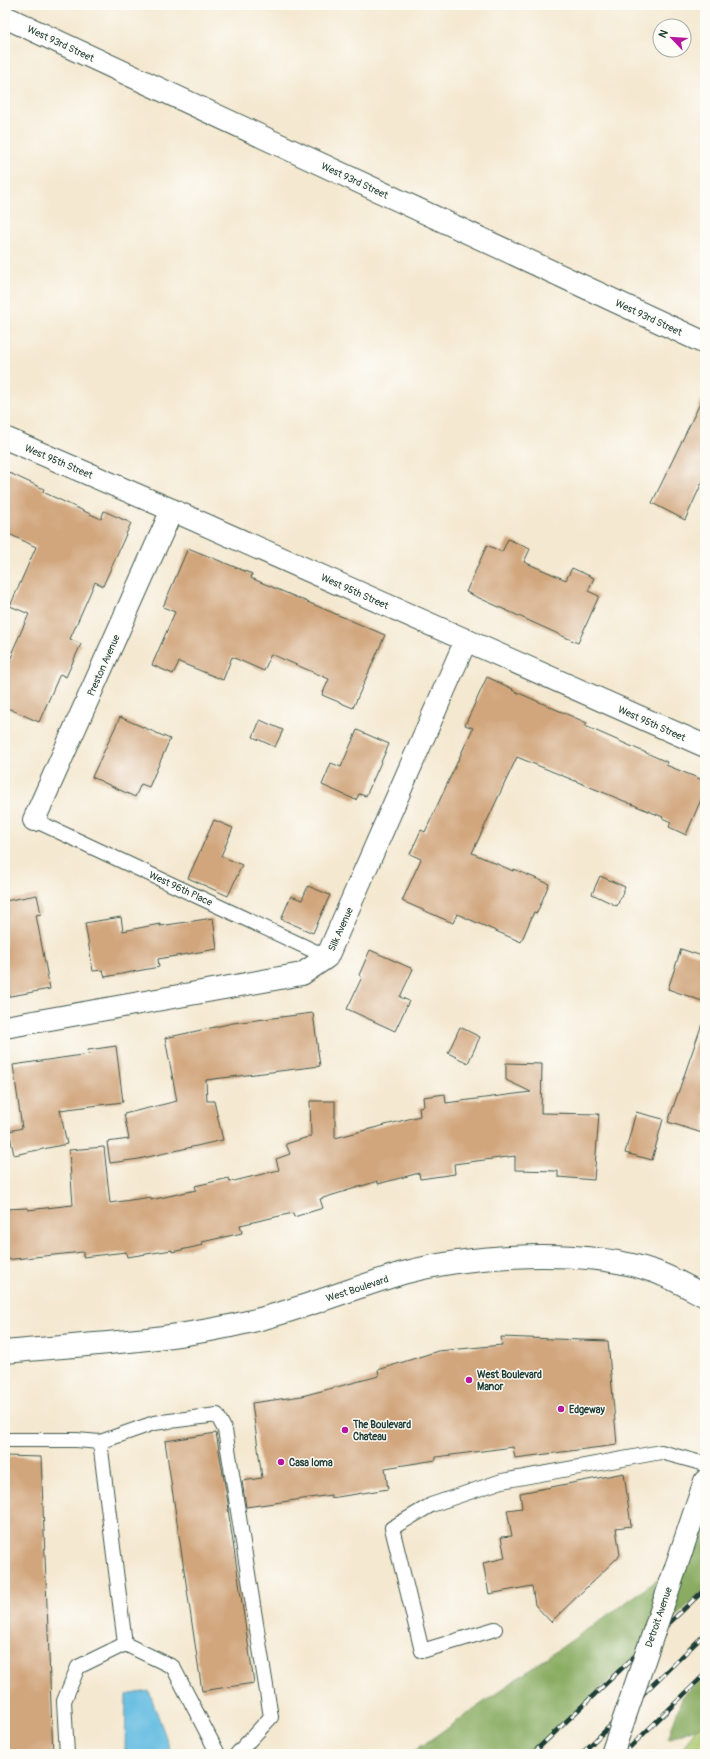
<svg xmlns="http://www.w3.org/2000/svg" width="710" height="1759" viewBox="0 0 710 1759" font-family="Pangolin,sans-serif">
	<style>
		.green { fill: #acc86f; stroke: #668252 }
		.forest { fill: #89ac62; stroke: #54744b }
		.water { fill: #64bce1; stroke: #427c8a }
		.building { fill: #d1a67d }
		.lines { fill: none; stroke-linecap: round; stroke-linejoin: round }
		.lane-casing { stroke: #3f574b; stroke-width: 16 }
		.street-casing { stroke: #3f574b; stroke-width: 24 }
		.secondary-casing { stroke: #3f574b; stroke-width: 24 }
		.primary-casing { stroke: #3f574b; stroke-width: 24 }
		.lane { stroke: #fff; stroke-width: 14 }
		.street { stroke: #fff; stroke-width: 22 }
		.secondary { stroke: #fff; stroke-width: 22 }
		.primary { stroke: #fff; stroke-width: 22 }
		.rail-casing { stroke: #1f3d34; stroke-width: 4.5 }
		.rail { stroke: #fdfcf7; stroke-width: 3; stroke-dasharray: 9; stroke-linecap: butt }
		.primary-bridge-casing { stroke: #3f574b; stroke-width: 24; stroke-linecap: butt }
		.primary-bridge { stroke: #fff; stroke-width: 22 }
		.poi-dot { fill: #b5179e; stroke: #fdfcf7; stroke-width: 1.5 }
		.labels { text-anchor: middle; stroke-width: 3; stroke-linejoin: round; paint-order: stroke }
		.street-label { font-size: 10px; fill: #1f3d34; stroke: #fdfcf7 }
		.poi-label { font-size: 10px; font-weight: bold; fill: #1f3d34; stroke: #fdfcf7; text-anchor: start }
	</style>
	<rect width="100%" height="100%" fill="#fdfcf7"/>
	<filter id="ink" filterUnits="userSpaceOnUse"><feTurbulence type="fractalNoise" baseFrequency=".025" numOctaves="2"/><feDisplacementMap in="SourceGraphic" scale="8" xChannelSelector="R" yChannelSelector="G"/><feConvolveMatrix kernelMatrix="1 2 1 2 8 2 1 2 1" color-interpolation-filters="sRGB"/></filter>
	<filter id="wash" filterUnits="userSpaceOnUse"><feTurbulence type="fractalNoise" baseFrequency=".012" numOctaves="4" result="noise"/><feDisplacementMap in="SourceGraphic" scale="16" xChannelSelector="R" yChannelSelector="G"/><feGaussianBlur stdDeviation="0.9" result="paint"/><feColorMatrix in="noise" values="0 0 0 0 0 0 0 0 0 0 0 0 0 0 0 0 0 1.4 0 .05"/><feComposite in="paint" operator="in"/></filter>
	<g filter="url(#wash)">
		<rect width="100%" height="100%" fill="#f4e8d0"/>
		<!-- green -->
		<path class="green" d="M705,1715v39h-26z"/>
		<!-- forest -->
		<g class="forest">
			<path d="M705,1481v108l-173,165h-122l266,-187z"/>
			<path d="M705,1674v51l-37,14 14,-42z"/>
		</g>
		<!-- water -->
		<path class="water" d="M149,1691l23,63h-47l1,-59z"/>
		<g id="blocks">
			<!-- building -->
			<g class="building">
				<path d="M705,393v83l-20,44 -33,-17z"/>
				<path d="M5,471l39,18 -1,3 58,27 3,-8 27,12 -28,63 -8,-4 -25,57 11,5 -15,33 -6,-3 -21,48 -34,-15v-33l9,-21 -2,-1 17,-38 -19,-8 26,-59 -31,-15z"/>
				<path d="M508,539l22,10 -6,13 42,18 6,-12 22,10 -6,13 11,5 -21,47 -112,-51 21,-47 15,7z"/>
				<path d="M188,548l64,26 -1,4 134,57 -32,73 -31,-13 7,-16 -58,-25 -7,17 -32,-14 -9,23 -44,-18 -6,12 -21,-9 23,-53 -12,-5z"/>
				<path d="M487,677l26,12 -1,1 75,33 -2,3 82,36 -1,3 39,16v9l-19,45 -17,-8 2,-5 -9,-4 1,-1 -146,-60 -45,96 41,18 1,-2 35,15 -12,29 -3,-1 -13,30 -64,-28 -4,9 -51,-22 19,-42 -11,-5 11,-24 4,2 48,-104 -8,-3z"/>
				<path d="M120,717l50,22 -21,48 -8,-3 -6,13 -43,-20z"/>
				<path d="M260,720l23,10 -8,17 -22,-10z"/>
				<path d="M357,730l32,14 -23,52 -7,-2 -3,6 -34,-15 9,-22 10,4z"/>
				<path d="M214,820l19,8 -12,28 21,9 -14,31 -40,-18z"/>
				<path d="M600,876l25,11 -8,19 -25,-12z"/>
				<path d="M308,886l22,9 -17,38 -32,-14 10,-23 11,4z"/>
				<path d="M37,895l4,19 -5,1 14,74 -45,8v-96z"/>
				<path d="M121,917l2,14 37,-7v2l53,-8 4,31 -59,10 1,8 -54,10 -2,-7 -10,1 -8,-48z"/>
				<path d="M681,949l24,8v45l-37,-13z"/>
				<path d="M370,950l43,19 -13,28 9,4 -14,30 -48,-22 15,-32 -3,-2z"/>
				<path d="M313,1013l7,53 -114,14 1,21h7l9,39 -84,19 -29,4 -3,-21 22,-3 -5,-25 53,-13 -12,-63 68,-15z"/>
				<path d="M702,1024l3,1v109l-37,-12z"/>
				<path d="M460,1027l20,10 -12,26 -20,-10z"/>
				<path d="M116,1046l7,56 -63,8 7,34 -53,11 -5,-24 13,-3 -9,-63 76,-11 -1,-4z"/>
				<path d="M506,1063l36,1 -1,49 58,1 -5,66 -36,-3v-6l-43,-1v-14l-61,8 1,10 -35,5 -1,-6 -41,11v-3l-58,18 3,9 -29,9 -1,-4 -53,12 2,8 -40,9 1,3 -31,7v-2l-45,7 -1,-5 -43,5v-5l-78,8v-51l23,-1v2l45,-5 -4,-55 35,-3 6,56 41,-6v3l45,-10 -1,-4 34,-8 1,4 49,-12 -3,-11 14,-5 -4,-10 25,-8 -1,-35h25v37l85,-22 -1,-9 5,-1 -1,-9 22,-3 1,9 85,-11 -25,-12z"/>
				<path d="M636,1112l27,7 -11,41 -27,-7z"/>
				<path d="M501,1337l107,4 9,104 -102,13 -2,-11 -77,10v3l-51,8 3,21 -57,9v-3l-85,12 -4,-26 20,-3 -10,-75 50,-7 77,-20 -1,-6 60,-19 64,-6z"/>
				<path d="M216,1433l13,76h-1l26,174 -52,8 -37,-250z"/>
				<path d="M5,1456l36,1 12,297h-48z"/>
				<path d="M624,1473l7,53 -15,2 4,27 -69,67 -16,-17 -3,-19 -43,8 -6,-31 22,-5 -4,-21 11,-1 -5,-26 15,-2 -2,-15z"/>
			</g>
		</g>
	</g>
	<g filter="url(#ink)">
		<use href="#blocks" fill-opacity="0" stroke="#3f574b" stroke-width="1"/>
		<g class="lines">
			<defs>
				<g id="lane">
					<path d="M34,820l293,137"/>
					<path d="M5,1440h71l24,2 54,-19 63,-8 8,15 46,287 -34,37"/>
					<path d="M100,1442l25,202"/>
					<path d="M495,1629l-73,22 -30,-123 39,-23 71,-24 159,-29 44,12"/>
					<path d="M67,1754l-3,-53 14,-34 47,-23 48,23 45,87"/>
				</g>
				<g id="street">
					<path d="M5,17l700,326"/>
					<path d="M5,438l167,72 533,236"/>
					<path d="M34,820l138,-310"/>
					<path d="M5,1027l297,-53 25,-17 139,-317"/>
				</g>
				<path id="secondary" d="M5,1352c82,-8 167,-11 247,-31 51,-12 100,-33 151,-48 70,-19 181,-25 250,-2 18,6 35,16 52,25"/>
				<path id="primary" d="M676,1567l29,-86"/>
			</defs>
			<!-- lane casing -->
			<use href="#lane" class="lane-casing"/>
			<!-- street casing -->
			<use href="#street" class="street-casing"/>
			<!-- secondary casing -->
			<use href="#secondary" class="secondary-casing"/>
			<!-- primary casing -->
			<use href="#primary" class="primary-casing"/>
			<!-- lane -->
			<use href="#lane" class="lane"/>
			<!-- street -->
			<use href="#street" class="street"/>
			<!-- secondary -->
			<use href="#secondary" class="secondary"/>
			<!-- primary -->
			<use href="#primary" class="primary"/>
			<defs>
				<g id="rail">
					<path d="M532,1754l173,-165"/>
					<path d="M581,1754l124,-120"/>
					<path d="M623,1754l82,-80"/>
				</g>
			</defs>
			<!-- rail casing -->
			<use href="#rail" class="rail-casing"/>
			<!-- rail -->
			<use href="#rail" class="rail"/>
			<defs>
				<path id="primary-bridge" d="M612,1754l64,-187"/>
			</defs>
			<!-- primary-bridge casing -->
			<use href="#primary-bridge" class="primary-bridge-casing"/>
			<!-- primary-bridge -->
			<use href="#primary-bridge" class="primary-bridge"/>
		</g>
	</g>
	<!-- markers -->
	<g class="poi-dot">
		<circle cx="469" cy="1380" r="4"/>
		<circle cx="561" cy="1409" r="4"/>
		<circle cx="345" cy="1430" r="4"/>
		<circle cx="281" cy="1462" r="4"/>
	</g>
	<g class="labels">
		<!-- street labels -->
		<g class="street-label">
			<text transform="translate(61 43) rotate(25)" y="4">West 93rd Street</text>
			<text transform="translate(355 180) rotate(25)" y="4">West 93rd Street</text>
			<text transform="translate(649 317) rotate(25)" y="4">West 93rd Street</text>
			<text transform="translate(59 461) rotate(23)" y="4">West 95th Street</text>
			<text transform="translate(355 591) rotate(24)" y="4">West 95th Street</text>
			<text transform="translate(103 665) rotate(-66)" y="4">Preston Avenue</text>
			<text transform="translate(652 723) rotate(24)" y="4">West 95th Street</text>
			<text transform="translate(181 888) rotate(25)" y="4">West 96th Place</text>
			<text transform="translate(340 929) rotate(-66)" y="4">Silk Avenue</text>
			<text transform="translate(357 1288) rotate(-18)" y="4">West Boulevard</text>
			<text transform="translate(658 1617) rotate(-71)" y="4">Detroit Avenue</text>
		</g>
		<!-- poi labels -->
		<g class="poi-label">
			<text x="477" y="1378">West Boulevard<tspan x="477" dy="12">Manor</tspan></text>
			<text x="569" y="1413">Edgeway</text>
			<text x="353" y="1428">The Boulevard<tspan x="353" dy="12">Chateau</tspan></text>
			<text x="289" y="1466">Casa Ioma</text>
		</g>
	</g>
	<!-- margin -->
	<rect width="710" height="1759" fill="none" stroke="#fdfcf7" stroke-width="20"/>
	<!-- north arrow -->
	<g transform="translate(672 38) rotate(295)"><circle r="19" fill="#fdfcf7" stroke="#a4b0a9"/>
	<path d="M0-3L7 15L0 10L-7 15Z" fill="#b5179e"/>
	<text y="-6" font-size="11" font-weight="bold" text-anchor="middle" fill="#1f3d34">N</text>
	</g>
</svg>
